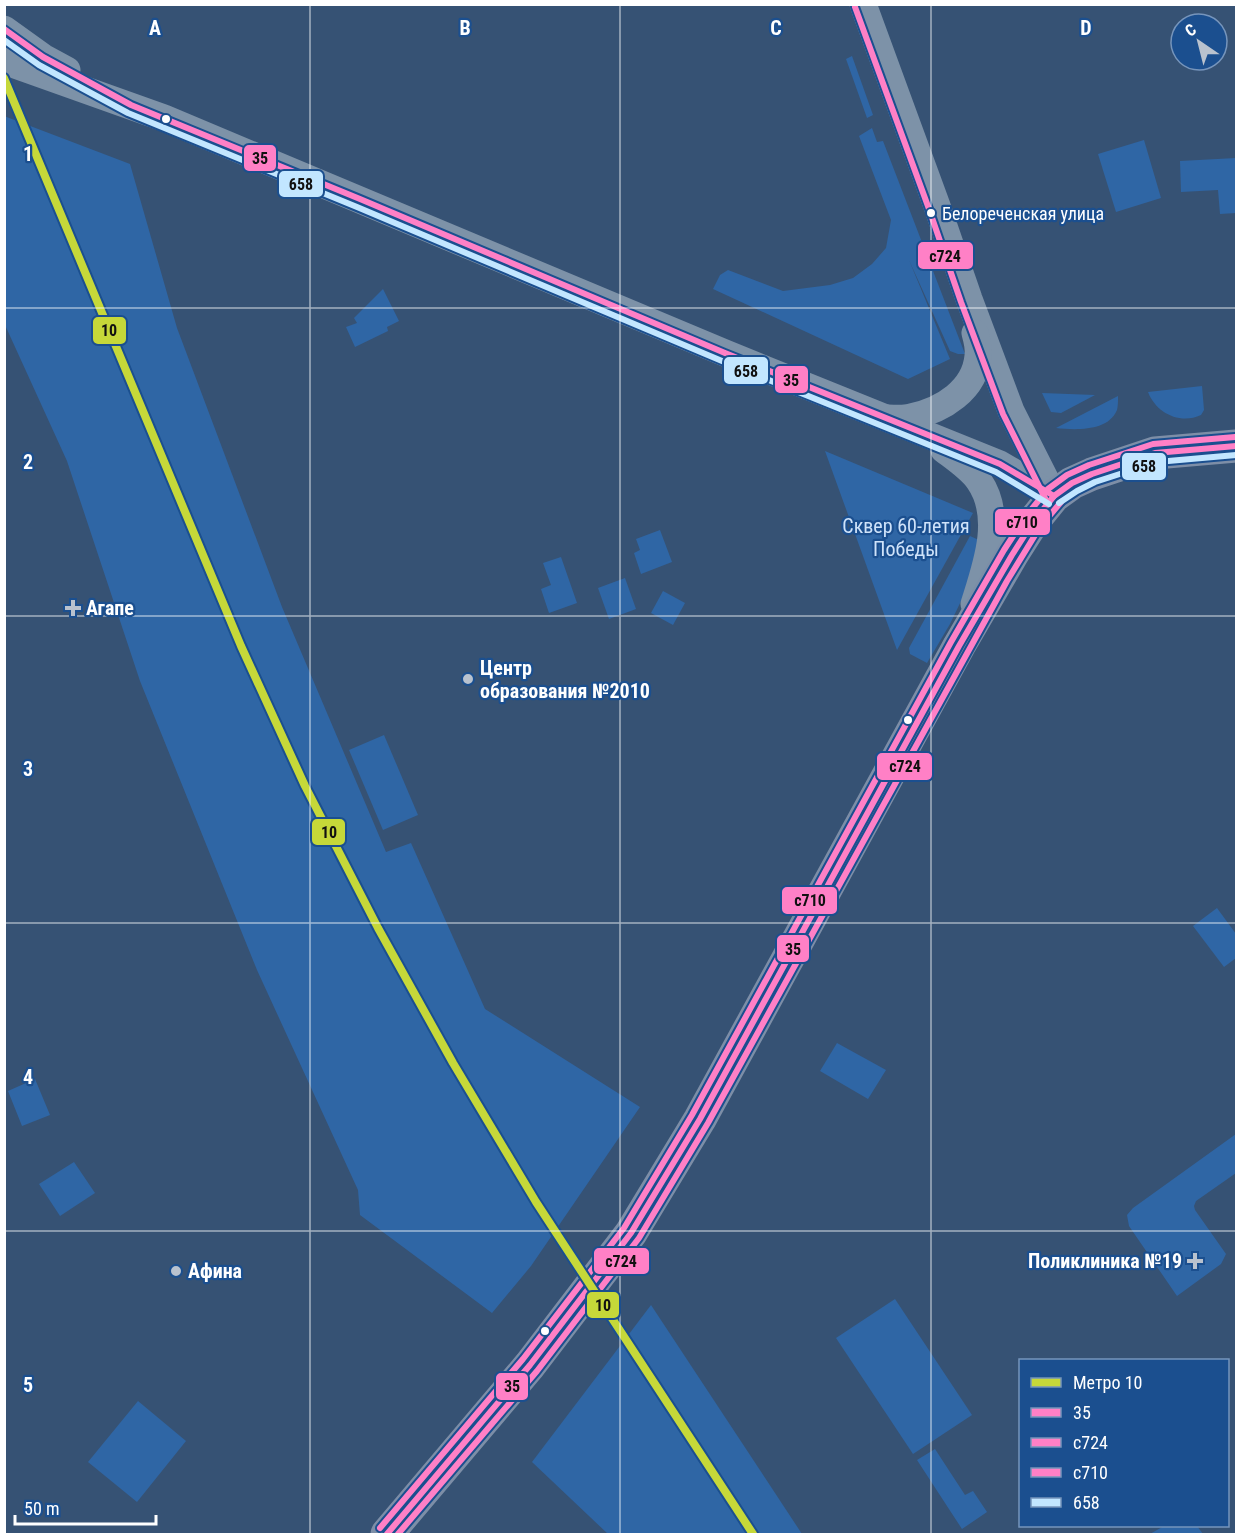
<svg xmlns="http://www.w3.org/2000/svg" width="1241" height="1539" viewBox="0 0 1241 1539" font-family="'Roboto Condensed',sans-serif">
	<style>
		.green { fill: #2f66a5 }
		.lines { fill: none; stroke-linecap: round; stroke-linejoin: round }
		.minor { stroke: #7d92a8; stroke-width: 27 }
		.major { stroke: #7d8ea7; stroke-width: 33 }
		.bus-1-casing { stroke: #1b4f8f; stroke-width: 10 }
		.bus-2-casing { stroke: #1b4f8f; stroke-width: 10 }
		.bus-3-casing { stroke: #1b4f8f; stroke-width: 10 }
		.bus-4-casing { stroke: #1b4f8f; stroke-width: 10 }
		.bus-1 { stroke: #ff80c6; stroke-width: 6 }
		.bus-2 { stroke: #ff80c6; stroke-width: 6 }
		.bus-3 { stroke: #ff80c6; stroke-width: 6 }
		.bus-4 { stroke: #c2e6ff; stroke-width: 6 }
		.metro-1-casing { stroke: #1b4f8f; stroke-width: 12 }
		.metro-1 { stroke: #c6d839; stroke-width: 8 }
		.grid { fill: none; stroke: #fff; stroke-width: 1.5; stroke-opacity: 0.55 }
		.bus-dot { fill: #fff; stroke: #1b4f8f; stroke-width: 2 }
		.poi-dot { fill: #b9c2ce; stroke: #1b4f8f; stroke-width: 2 }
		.labels { text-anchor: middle; stroke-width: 4.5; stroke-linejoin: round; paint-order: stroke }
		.bus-label { font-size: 18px; fill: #fff; stroke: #1b4f8f; text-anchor: start }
		.park-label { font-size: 20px; fill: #cfe3fa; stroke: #1b4f8f }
		.poi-label { font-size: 20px; font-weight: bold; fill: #fff; stroke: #1b4f8f; text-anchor: start }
		.grid-label { font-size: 20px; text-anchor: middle; font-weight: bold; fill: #fff; stroke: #1b4f8f; stroke-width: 4.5; stroke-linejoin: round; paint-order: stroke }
		.line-badge { stroke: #1b4f8f; stroke-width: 2 }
		.pale-badge-label { font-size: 16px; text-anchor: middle; font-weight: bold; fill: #111 }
	</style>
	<rect width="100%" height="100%" fill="#365274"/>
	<!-- green -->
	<g class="green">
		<path d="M852,56l21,59 -6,3 -21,-59z"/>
		<path d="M4,116l126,48 47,164 105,279 104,245 25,-9 74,166 155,98 -109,159 -39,47 -132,-98 -2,-25 -101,-220 -117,-289 -73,-220 -62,-136z"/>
		<path d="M872,128l5,14 6,-1 82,213h-7l-8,-3 -41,-91 41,99 -42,20 -195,-90 7,-14 8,-5 55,21 47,-6 23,-7 19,-14 14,-16 5,-28 -32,-84z"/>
		<path d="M1144,140l17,58 -45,14 -18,-58z"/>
		<path d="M1236,158v55l-16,1 -2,-24 -37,2 -1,-31z"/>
		<path d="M383,289l16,32 -12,6 1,4 -33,16 -9,-20 11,-4 -3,-5z"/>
		<path d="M1202,386l2,24 -3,5c-21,10 -45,-2 -53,-23z"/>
		<path d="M1042,393l53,2 -34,18 -10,-1z"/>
		<path d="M1118,396c0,5 0,10 -1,14 -9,22 -43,20 -61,18z"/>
		<path d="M825,451l148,62 -76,137z"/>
		<path d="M660,530l12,32 -31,12 -7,-21 6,-3 -4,-11z"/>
		<path d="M970,536l11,5 -19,58 -12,25 -23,39 -17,-9 -1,-6z"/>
		<path d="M561,557l16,46 -28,10 -8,-24 10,-4 -8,-22z"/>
		<path d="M625,578l11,31 -27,10 -11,-31z"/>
		<path d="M663,591l22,12 -12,22 -22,-12z"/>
		<path d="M384,735l34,80 -35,15 -34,-80z"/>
		<path d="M1217,908l19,26v24l-12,9 -31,-41z"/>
		<path d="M837,1043l49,27 -18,29 -48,-28z"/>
		<path d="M35,1079l15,36 -28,11 -14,-35z"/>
		<path d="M1236,1134v39l-40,28 -2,5 1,4 31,44 -5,10 -44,32 -48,-70 -2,-11 6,-7z"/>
		<path d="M74,1162l21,31 -35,23 -21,-32z"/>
		<path d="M895,1299l77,116 -59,39 -77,-116z"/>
		<path d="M651,1305l151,229h-194l-76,-72z"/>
		<path d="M138,1401l48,40 -49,61 -49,-40z"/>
		<path d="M935,1449l30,46 8,-4 14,21 -25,17 -45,-69z"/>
		<path d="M1164,1526h33l6,8h-53z"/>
	</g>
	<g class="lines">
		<!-- minor -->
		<g class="minor">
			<path d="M863,4l74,202 32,93 42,112 43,85"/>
			<path d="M4,29l39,28 24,13"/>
			<path d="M4,61l160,57 561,235 275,111 54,32"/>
			<path d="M888,418c7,0 16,1 23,-1 32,-7 64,-27 67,-61 1,-8 -1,-16 -3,-23"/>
			<path d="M944,450c12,9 27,19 35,31 25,36 7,85 -5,123"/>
		</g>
		<!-- major -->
		<path class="major" d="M387,1534l143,-169 101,-132 69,-114 259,-473 53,-91 21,-33 21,-26 18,-13 20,-9 63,-21 81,-7"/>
		<defs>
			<g id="bus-1">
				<path d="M4,29l39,28 88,48 229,94 365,154 275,111 54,32"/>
				<path d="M387,1534l143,-169 101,-132 69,-114 259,-473 53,-91 21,-33 21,-26 18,-13 20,-9 63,-21 81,-7"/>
			</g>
			<g id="bus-2">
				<path d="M855,7l74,202 32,93 42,112 43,86"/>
				<path d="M398,1534l139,-163 102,-133 69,-115 299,-542 33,-54 21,-25"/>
			</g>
			<path id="bus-3" d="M380,1528l143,-169 101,-131 68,-113 259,-473 53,-92 22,-34 22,-27 19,-14 22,-10 64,-21 82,-7"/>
			<g id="bus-4">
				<path d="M4,40l35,25 89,48 229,94 365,154 274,111 53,32"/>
				<path d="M1059,503l18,-12 18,-9 62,-20 79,-7"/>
			</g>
		</defs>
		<!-- bus-1 casing -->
		<use href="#bus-1" class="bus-1-casing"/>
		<!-- bus-2 casing -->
		<use href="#bus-2" class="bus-2-casing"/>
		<!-- bus-3 casing -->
		<use href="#bus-3" class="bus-3-casing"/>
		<!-- bus-4 casing -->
		<use href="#bus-4" class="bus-4-casing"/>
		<!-- bus-1 -->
		<use href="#bus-1" class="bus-1"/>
		<!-- bus-2 -->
		<use href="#bus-2" class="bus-2"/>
		<!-- bus-3 -->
		<use href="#bus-3" class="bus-3"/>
		<!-- bus-4 -->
		<use href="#bus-4" class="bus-4"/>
		<defs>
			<path id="metro-1" d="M4,78l237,568 64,140 73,142 75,135 83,139 217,332"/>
		</defs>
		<!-- metro-1 casing -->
		<use href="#metro-1" class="metro-1-casing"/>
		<!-- metro-1 -->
		<use href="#metro-1" class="metro-1"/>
	</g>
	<!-- grid -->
	<path class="grid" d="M310,4v1530M620,4v1530M931,4v1530M4,308h1232M4,616h1232M4,923h1232M4,1231h1232"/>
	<!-- markers -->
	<g class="bus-dot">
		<circle cx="166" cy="119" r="5"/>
		<circle cx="931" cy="213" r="5"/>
		<circle cx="908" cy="720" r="5"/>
		<circle cx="545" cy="1331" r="5"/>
	</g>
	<g class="poi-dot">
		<path d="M70 599h6v6h6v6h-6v6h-6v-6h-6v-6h6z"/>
		<circle cx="468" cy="679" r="6"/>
		<path d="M1192 1252h6v6h6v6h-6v6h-6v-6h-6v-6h6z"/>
		<circle cx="176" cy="1271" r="6"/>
	</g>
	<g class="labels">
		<!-- bus labels -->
		<g class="bus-label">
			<text x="942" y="220">Белореченская улица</text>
		</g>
		<!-- park labels -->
		<g class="park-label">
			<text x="906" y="533">Сквер 60-летия<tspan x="906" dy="23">Победы</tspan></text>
		</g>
		<!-- poi labels -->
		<g class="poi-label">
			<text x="86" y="615">Агапе</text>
			<text x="480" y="675">Центр<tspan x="480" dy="23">образования №2010</tspan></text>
			<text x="1182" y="1268" text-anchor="end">Поликлиника №19</text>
			<text x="188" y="1278">Афина</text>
		</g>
	</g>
	<g class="grid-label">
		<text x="155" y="35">A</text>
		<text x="465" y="35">B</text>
		<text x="776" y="35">C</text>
		<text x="1086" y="35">D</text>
		<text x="28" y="161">1</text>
		<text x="28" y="469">2</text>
		<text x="28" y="776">3</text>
		<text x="28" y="1084">4</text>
		<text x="28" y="1392">5</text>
	</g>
	<g class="line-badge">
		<rect x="243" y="144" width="34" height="28" rx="6" fill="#ff80c6"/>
		<rect x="278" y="170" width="46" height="28" rx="6" fill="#c2e6ff"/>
		<rect x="917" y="241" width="57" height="29" rx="6" fill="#ff80c6"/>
		<rect x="92" y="316" width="35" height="29" rx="6" fill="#c6d839"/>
		<rect x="723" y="356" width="46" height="29" rx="6" fill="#c2e6ff"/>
		<rect x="774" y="365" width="35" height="29" rx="6" fill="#ff80c6"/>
		<rect x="1121" y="452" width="46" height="29" rx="6" fill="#c2e6ff"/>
		<rect x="994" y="508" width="57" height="28" rx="6" fill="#ff80c6"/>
		<rect x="876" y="752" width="57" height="29" rx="6" fill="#ff80c6"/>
		<rect x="311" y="818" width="35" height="28" rx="6" fill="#c6d839"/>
		<rect x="781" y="886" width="57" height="29" rx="6" fill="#ff80c6"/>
		<rect x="776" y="934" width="34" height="29" rx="6" fill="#ff80c6"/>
		<rect x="593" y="1247" width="57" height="28" rx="6" fill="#ff80c6"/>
		<rect x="586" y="1291" width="34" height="28" rx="6" fill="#c6d839"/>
		<rect x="495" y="1372" width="34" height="29" rx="6" fill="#ff80c6"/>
	</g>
	<g class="pale-badge-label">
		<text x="260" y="164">35</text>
		<text x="301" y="190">658</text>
		<text x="945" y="262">с724</text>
		<text x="109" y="336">10</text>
		<text x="746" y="377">658</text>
		<text x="791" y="386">35</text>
		<text x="1144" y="472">658</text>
		<text x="1022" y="528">с710</text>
		<text x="905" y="772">с724</text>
		<text x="329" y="838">10</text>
		<text x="810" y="906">с710</text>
		<text x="793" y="955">35</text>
		<text x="621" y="1267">с724</text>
		<text x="603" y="1311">10</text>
		<text x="512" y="1392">35</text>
	</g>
	<!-- border -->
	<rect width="1241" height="1539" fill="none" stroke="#ffffff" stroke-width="12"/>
	<!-- legend -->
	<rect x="1019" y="1359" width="210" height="168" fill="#1b4f8f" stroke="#7695bc" stroke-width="1.5"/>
	<rect x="1031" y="1378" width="30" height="9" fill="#c6d839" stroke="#7695bc" stroke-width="1.5"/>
	<text x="1073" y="1389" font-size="18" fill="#ffffff">Метро 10</text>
	<rect x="1031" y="1408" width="30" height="9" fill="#ff80c6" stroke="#7695bc" stroke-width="1.5"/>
	<text x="1073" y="1419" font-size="18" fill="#ffffff">35</text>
	<rect x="1031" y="1438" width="30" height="9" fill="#ff80c6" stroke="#7695bc" stroke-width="1.5"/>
	<text x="1073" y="1449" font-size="18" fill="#ffffff">с724</text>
	<rect x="1031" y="1468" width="30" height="9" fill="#ff80c6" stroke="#7695bc" stroke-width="1.5"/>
	<text x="1073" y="1479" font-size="18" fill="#ffffff">с710</text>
	<rect x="1031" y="1498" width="30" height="9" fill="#c2e6ff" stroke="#7695bc" stroke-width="1.5"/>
	<text x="1073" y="1509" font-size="18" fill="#ffffff">658</text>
	<!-- north arrow -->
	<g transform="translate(1199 42) rotate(325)"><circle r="28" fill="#1b4f8f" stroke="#7695bc" stroke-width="1.5"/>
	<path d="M0-4.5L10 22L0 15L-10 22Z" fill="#b9c2ce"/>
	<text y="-9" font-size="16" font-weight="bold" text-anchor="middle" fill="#ffffff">С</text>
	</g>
	<!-- scale -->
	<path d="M15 1515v9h141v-9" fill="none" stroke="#ffffff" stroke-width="3"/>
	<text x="24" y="1515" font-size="18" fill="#ffffff" stroke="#1b4f8f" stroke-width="4.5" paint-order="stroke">50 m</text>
</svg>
